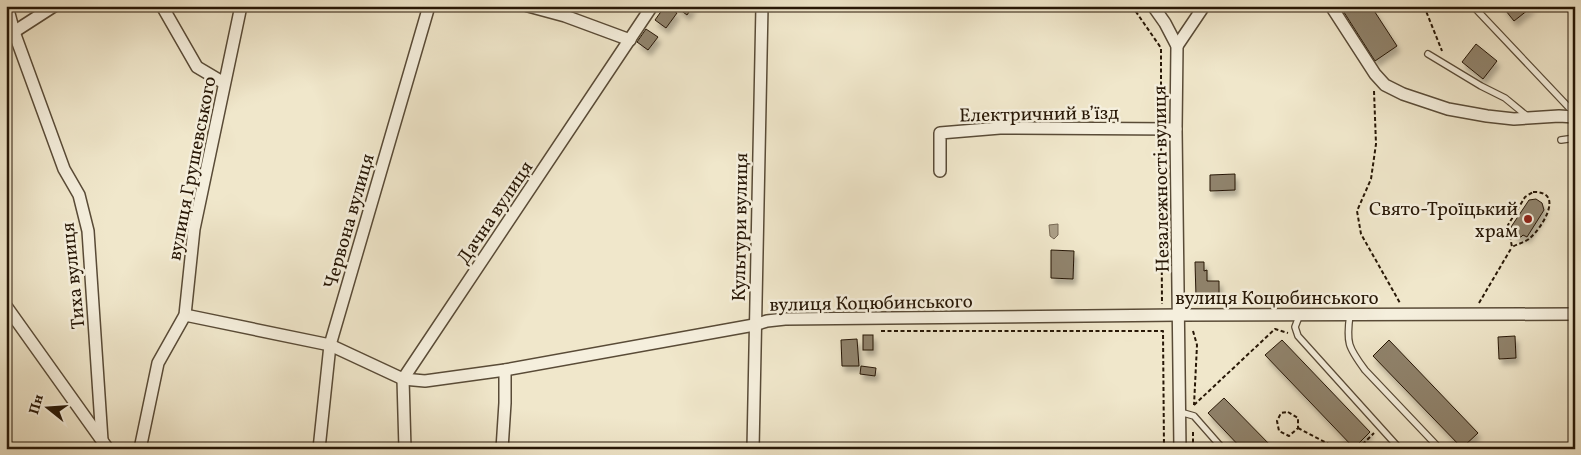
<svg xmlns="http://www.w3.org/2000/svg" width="1581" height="455" viewBox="0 0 1581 455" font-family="Vollkorn,serif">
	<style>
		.water { fill: #aca088; stroke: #776954 }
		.building { fill: #90836c; stroke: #271706; filter: url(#shadow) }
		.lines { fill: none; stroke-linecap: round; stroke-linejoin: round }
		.service-casing { stroke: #594b37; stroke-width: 8 }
		.minor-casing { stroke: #594b37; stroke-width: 14 }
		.path { stroke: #271706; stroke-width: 2; stroke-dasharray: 4 2.5; stroke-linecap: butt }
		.service { stroke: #f5efdd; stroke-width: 5.5 }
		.minor { stroke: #f5efdd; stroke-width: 11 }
		.poi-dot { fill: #8f2418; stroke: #f5efdd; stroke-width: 2 }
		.labels { text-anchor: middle; stroke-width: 5; stroke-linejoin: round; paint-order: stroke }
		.street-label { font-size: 19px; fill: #271706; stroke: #f5efdd }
		.poi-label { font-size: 19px; fill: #271706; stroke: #f5efdd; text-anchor: end }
	</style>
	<defs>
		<filter id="shadow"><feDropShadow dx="3" dy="5.5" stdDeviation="2.5" flood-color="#0004"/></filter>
	</defs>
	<rect width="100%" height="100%" fill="#f0e7cb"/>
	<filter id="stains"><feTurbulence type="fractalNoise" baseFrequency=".004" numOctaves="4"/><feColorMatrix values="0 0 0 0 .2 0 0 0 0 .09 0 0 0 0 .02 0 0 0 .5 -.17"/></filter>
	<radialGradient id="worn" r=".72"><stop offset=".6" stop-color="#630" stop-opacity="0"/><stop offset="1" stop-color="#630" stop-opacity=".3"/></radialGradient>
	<!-- water -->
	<path class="water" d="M1058,224v11l-4,4 -4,-3 -1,-11z"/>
	<!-- building -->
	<g class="building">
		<path d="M665,6l12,7 -11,15 -11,-8z"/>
		<path d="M675,6h18l-6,9z"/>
		<path d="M1340,6h31l26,40 -22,15z"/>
		<path d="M1502,6h31l-19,15z"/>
		<path d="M646,29l12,8 -10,13 -11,-8z"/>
		<path d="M1476,44l21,17 -14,18 -21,-17z"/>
		<path d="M1235,174v16l-25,1v-16z"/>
		<path d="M1536,199l6,4 2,7 -17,27 -4,-2 -2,2 -4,-1 -3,-2 1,-5 -4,-2 18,-27z"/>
		<path d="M1051,250l23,1 -1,28 -22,-1z"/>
		<path d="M1195,262h9v9l3,-1v11h12v15l-23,1z"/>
		<rect x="863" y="335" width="10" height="15"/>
		<path d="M1515,336l1,22 -17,1 -1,-22z"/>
		<path d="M857,339l2,27h-17l-1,-26z"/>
		<path d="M1282,340l88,92 -16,16 -89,-93z"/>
		<path d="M1389,340l89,93 -16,15 -89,-92z"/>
		<path d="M861,366l15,2 -1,8 -15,-2z"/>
		<path d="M1224,398l50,51h-32l-34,-36z"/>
	</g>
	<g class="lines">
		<defs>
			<g id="service">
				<path d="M1473,6l102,108"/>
				<path d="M1428,54l53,32 24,12 22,18"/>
				<path d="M1561,140l14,-2"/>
				<path d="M1300,314l-5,13 3,9 101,112"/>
				<path d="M1350,314c-4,29 -2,33 15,56l75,79"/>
				<path d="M1180,412l14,4 29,33"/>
			</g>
			<g id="minor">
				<path d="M7,6l7,26 50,137 15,26 9,36 14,209"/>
				<path d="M162,6l35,61 27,16"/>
				<path d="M528,6l37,10 65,24"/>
				<path d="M1153,6l12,17 12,23 -1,83 4,320"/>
				<path d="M1331,6l44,68 10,11 18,9 45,15 39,7 27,3 45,-3 16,1"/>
				<path d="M6,37l48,-31"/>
				<path d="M1177,46l27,-40"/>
				<path d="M940,171v-38l60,-5 176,1"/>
				<path d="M6,306l102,143"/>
				<path d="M185,315l145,30 73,34 22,2 80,-11 249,-45 13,-4 18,-2 394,-4 396,-1"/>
				<path d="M140,449l18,-86 27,-48 9,-86 47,-223"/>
				<path d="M319,449l11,-104 99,-339"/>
				<path d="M405,449l-2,-70 249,-373"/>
				<path d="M502,449l3,-46v-33"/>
				<path d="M753,449l9,-443"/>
			</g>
		</defs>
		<!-- service casing -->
		<use href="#service" class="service-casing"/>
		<!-- minor casing -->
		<use href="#minor" class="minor-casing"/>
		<!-- path -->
		<g class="path">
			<path d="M1132,6l29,42v71"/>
			<path d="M1424,6l18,45"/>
			<path d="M1374,91l2,53 -5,35 -14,32 4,23 39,69"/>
			<path d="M1161,141l1,163"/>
			<path d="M1533,192c33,-1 8,37 -3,46 -4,4 -13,6 -18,9l-4,-22 17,-28z"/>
			<path d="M1479,303l33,-56"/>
			<path d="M881,331h282l1,118"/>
			<path d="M1193,331l4,14 -3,60"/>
			<path d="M1194,405l81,-76 13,4"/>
			<path d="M1288,412l10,6v10l-9,8 -10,-5 -2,-10 4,-8z"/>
			<path d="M1298,428l40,21"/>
			<path d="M1193,449v-19"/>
			<path d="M1358,449l16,-16"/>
		</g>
		<!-- service -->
		<use href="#service" class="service"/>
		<!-- minor -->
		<use href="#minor" class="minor"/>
	</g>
	<!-- markers -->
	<circle class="poi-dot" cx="1528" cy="219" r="5"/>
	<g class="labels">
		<!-- street labels -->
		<g class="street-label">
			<text transform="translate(1039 113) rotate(-1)" y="7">Електричний в’їзд</text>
			<text transform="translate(191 168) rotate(-79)" y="7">вулиця Грушевського</text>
			<text transform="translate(1160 179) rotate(-91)" y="7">Незалежності вулиця</text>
			<text transform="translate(494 212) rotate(-56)" y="7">Дачна вулиця</text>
			<text transform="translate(348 221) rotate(-74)" y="7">Червона вулиця</text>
			<text transform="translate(739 227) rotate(-89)" y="7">Культури вулиця</text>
			<text transform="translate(72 276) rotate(-96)" y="7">Тиха вулиця</text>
			<text x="1277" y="304">вулиця Коцюбинського</text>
			<text transform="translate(871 302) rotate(-1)" y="7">вулиця Коцюбинського</text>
		</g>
		<!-- poi labels -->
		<g class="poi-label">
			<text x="1518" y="215">Свято-Троїцький<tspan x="1518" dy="22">храм</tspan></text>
		</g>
	</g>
	<!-- margin -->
	<rect width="1581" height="455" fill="none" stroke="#f0e7cb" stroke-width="25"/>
	<rect x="8" y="8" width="1566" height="440" fill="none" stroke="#271706" stroke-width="2.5"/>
	<rect x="12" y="12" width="1556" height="430" fill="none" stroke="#271706"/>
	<!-- north arrow -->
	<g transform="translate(48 408) rotate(287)" stroke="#f5efdd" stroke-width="4" paint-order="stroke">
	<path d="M0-4L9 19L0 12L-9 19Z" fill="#271706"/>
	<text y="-8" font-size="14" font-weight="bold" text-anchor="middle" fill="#271706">Пн</text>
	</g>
	<rect width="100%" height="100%" filter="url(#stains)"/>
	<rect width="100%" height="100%" fill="url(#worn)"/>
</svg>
